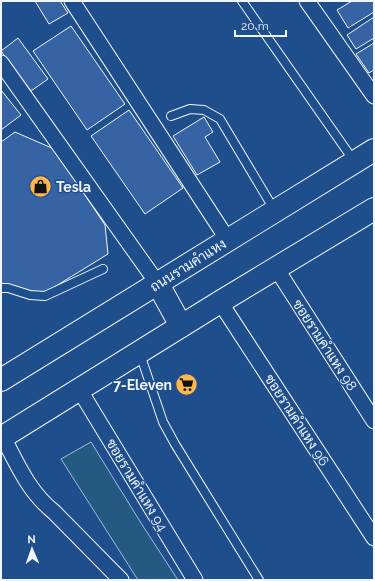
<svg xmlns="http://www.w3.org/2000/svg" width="375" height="581" viewBox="0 0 375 581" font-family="Raleway,Sarabun,sans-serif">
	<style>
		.green { fill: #245a82; stroke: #a8bbd7 }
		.building { fill: #3563a3; stroke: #f2f6ff }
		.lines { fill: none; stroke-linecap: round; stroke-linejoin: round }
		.lane-casing { stroke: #f2f6ff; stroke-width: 10 }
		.street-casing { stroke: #f2f6ff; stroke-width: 17 }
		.primary-casing { stroke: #f2f6ff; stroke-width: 24 }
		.lane { stroke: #1f4e8c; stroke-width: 8 }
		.street { stroke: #1f4e8c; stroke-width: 15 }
		.primary { stroke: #1f4e8c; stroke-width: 22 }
		.labels { text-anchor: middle; stroke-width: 3; stroke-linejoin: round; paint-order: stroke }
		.poi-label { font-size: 14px; font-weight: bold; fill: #f2f6ff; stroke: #1f4e8c; text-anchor: start }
		.street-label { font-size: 14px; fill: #f2f6ff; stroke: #1f4e8c }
	</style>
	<rect width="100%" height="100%" fill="#1f4e8c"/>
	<!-- green -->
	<path class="green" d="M91,442l50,81 37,57h-40l-77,-121z"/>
	<!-- building -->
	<g class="building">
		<path d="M35,1h25l8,12 -19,11z"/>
		<path d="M352,1h22v11l-26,16 -11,-18z"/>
		<path d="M374,17v21l-18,11 -9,-14z"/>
		<path d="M71,26l54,78 -38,26 -54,-79z"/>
		<path d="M18,38l30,41 -17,12 -30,-40z"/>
		<path d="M374,43v27l-5,3 -13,-19z"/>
		<path d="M1,90l20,25 -20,15z"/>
		<path d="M129,110l54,78 -38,26 -54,-78z"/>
		<path d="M204,117l9,15 -8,5 15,25 -23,13 -24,-39z"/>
		<path d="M15,132l39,17 51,76 3,29 -65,40 -42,-11v-141z"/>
	</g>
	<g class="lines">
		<defs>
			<g id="lane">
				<path d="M242,1l112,160"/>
				<path d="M171,116l19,-7 14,1 16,9 55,92"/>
				<path d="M1,288h7l22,7 15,1 58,-27"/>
				<path d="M140,354l23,68 12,22 84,136"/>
			</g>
			<g id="street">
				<path d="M72,1l156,239"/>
				<path d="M307,1l67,95"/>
				<path d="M1,63l157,221"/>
				<path d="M276,268l98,153"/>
				<path d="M220,302l154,236"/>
				<path d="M79,389l116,191"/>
				<path d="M3,437c14,27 26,55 51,75l67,68"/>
			</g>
			<g id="primary">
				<path d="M158,284l23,42"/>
				<path d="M1,380l373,-230"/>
				<path d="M1,438l219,-136 154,-93"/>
			</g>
		</defs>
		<!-- lane casing -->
		<use href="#lane" class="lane-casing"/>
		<!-- street casing -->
		<use href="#street" class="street-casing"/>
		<!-- primary casing -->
		<use href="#primary" class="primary-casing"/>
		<!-- lane -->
		<use href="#lane" class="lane"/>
		<!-- street -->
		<use href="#street" class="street"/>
		<!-- primary -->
		<use href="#primary" class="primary"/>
	</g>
	<!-- icons -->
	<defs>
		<symbol id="shop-disc" viewBox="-11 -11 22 22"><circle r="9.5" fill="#ffb74d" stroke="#1f4e8c"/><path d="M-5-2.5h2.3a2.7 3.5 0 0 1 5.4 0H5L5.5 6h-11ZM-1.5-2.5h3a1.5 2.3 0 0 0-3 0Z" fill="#111"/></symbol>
		<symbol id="supermarket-disc" viewBox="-11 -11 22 22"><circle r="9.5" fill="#ffb74d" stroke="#1f4e8c"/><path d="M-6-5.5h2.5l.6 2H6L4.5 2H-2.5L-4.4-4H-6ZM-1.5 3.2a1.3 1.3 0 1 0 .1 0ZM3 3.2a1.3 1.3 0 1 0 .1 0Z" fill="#111"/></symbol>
	</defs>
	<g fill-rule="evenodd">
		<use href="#shop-disc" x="28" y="174" width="25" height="25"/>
		<use href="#supermarket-disc" x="174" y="372" width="25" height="25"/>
	</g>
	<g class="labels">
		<!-- poi labels -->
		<g class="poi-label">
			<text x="56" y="192">Tesla</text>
			<text x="172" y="390" text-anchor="end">7-Eleven</text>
		</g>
		<!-- street labels -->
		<g class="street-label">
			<text transform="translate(188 265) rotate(-32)" y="5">ถนนรามคำแหง</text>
			<text transform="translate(325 345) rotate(57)" y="5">ซอยรามคําแหง 98</text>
			<text transform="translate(297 420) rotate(57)" y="5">ซอยรามคําแหง 96</text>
			<text transform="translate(137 485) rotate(59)" y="5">ซอยรามคําแหง 94</text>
		</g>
	</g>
	<!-- border -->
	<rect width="375" height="581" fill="none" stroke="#f2f6ff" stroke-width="4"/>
	<!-- north arrow -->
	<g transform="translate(32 549) rotate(358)" stroke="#1f4e8c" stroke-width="3" paint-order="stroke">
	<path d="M0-3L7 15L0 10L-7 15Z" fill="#f2f6ff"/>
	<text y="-6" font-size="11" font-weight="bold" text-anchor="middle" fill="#f2f6ff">N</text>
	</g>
	<!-- scale -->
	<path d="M235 30v6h51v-6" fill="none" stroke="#f2f6ff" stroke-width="2"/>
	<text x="241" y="30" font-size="12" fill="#f2f6ff" stroke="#1f4e8c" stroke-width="3" paint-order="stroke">20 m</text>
</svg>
